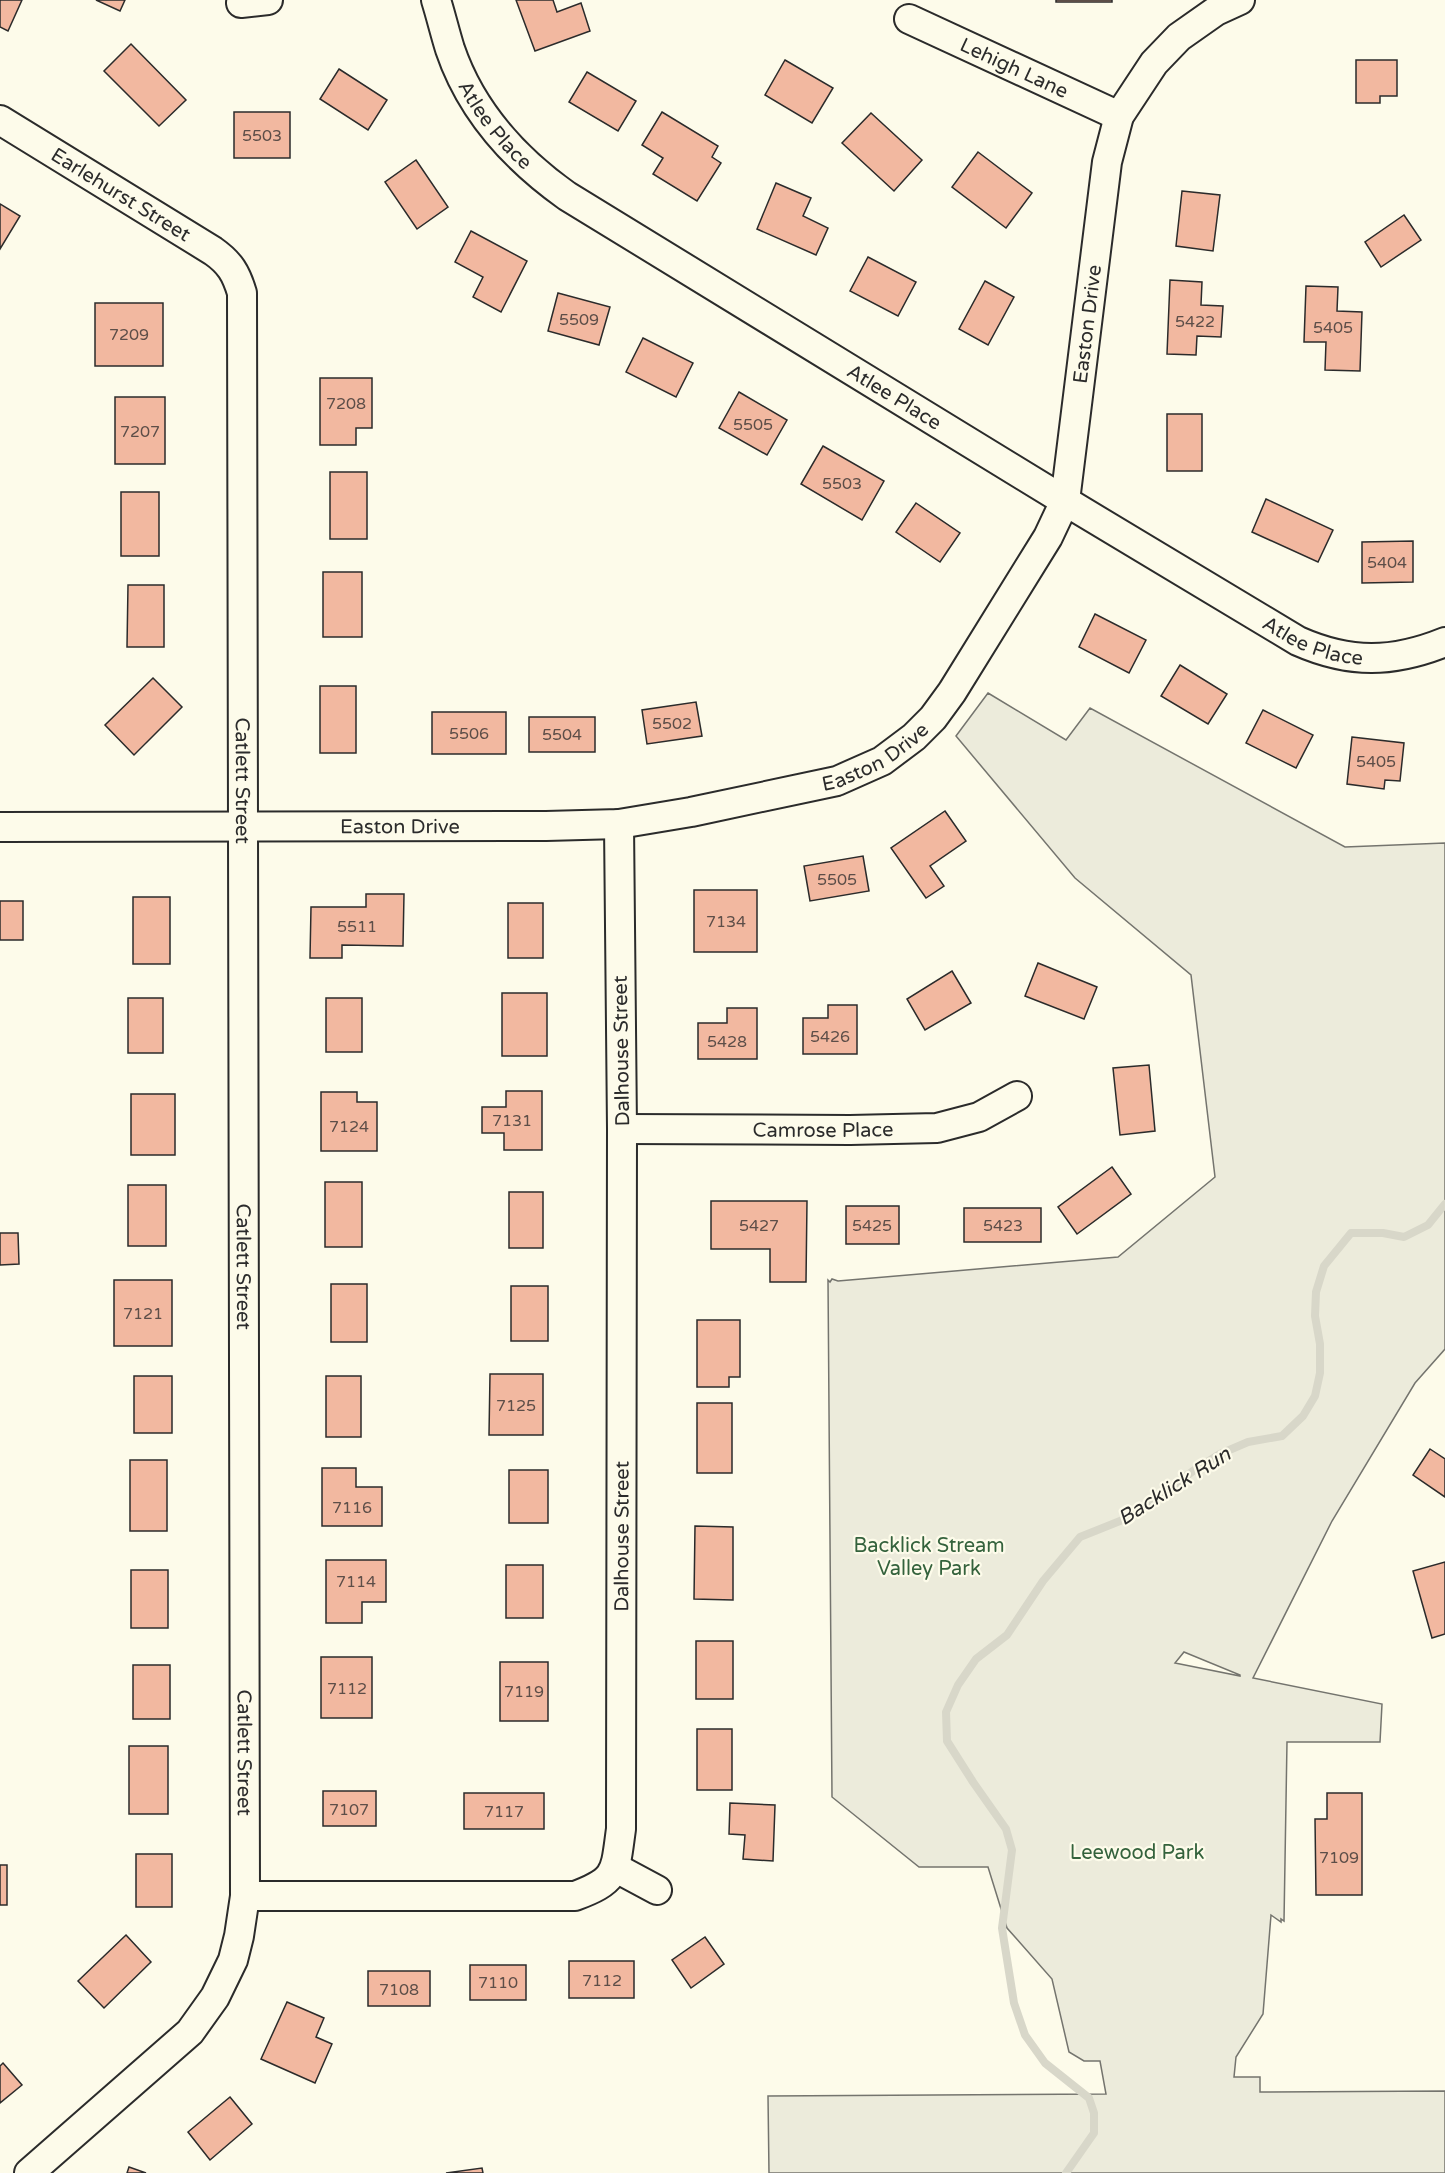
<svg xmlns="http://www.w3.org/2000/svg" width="1445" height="2173" viewBox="0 0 1445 2173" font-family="'Varela Round',sans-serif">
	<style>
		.green { fill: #ecebdb; stroke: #74746e; stroke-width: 1.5; fill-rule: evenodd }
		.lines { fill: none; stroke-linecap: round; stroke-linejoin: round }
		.stream { stroke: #d8d7c9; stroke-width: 8 }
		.building { fill: #f2b8a0; stroke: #2b2b2b; stroke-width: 1.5 }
		.minor-casing { stroke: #2b2b2b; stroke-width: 32 }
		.minor { stroke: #fdfbea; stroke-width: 28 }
		.labels { text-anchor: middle; stroke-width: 4.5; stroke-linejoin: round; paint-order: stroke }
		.number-label { font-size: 16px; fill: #5d4e48 }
		.street-label { font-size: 20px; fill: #2b2b2b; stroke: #fdfbea }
		.park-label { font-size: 20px; fill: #34623c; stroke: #fdfbea }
		.water-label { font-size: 21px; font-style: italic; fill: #2b2b2b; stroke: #fdfbea }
	</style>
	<rect width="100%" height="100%" fill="#fdfbea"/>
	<!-- green -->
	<path class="green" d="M988,693l78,47 24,-32 255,139 100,-4v506l-30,34 -83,138 -79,157 129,26 -2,38h-93l-3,179 -3,-2v3l-10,-7 -8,99 -27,43 -2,20h26v15l185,-1v82h-676l-1,-77 338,-2 -6,-33h-16l-15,-9 -17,-73 -45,-51 -19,-61h-69l-87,-70 -4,-517 2,2 2,-3 6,2 280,-24 97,-80 -24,-202 -116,-97 -119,-142zM1184,1652l56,23v1l-65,-13z"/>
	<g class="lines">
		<!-- stream -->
		<path class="stream" d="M1066,2173l28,-40v-20l-5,-15 -44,-35 -20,-28 -11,-32 -12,-75 10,-78 -6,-21 -33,-47 -26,-41 -1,-29 12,-27 18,-26 31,-24 36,-54 37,-44 55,-22 58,-44 27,-17 28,-12 34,-6 21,-20 12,-20 5,-23v-29l-5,-28 1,-24 8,-26 27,-33h32l21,4 24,-12 17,-21"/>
	</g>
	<!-- building -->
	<g class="building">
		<path d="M0,0h22l-14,31 -8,-4z"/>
		<path d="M96,0h29l-5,11z"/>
		<path d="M516,0h37l4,12 24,-9 9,28 -55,20z"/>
		<rect x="1056" y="0" width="56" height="2"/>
		<path d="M131,44l55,56 -27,26 -55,-55z"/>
		<path d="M785,60l48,28 -21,35 -47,-28z"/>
		<path d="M1356,60h41v36h-17v7h-24z"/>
		<path d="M339,69l48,31 -19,30 -48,-31z"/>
		<path d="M587,72l49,29 -18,30 -49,-29z"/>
		<rect x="234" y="112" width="56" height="46"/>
		<path d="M662,112l56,34 -6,11 9,6 -24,38 -44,-27 10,-16 -21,-13z"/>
		<path d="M871,113l51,47 -28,31 -52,-48z"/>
		<path d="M978,152l54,41 -26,35 -54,-41z"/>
		<path d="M416,160l32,47 -31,22 -32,-47z"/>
		<path d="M776,183l35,15 -8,18 25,12 -12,27 -59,-26z"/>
		<path d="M1182,191l38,4 -7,56 -37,-5z"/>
		<path d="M0,204l20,12 -20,33z"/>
		<path d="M1404,215l17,25 -40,27 -16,-25z"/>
		<path d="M471,231l56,30 -26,51 -28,-15 10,-20 -28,-15z"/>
		<path d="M868,257l48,25 -18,34 -48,-25z"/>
		<path d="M1170,280l32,2 -1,23 22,1 -2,31 -24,-1 -1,19 -29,-1z"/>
		<path d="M985,281l29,16 -26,48 -29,-16z"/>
		<path d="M1306,286l32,1 -1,24 25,1 -2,59 -35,-1 1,-28h-22z"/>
		<path d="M558,293l52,14 -11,38 -51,-14z"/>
		<rect x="95" y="303" width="68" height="63"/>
		<path d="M643,338l50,25 -17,34 -50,-25z"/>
		<path d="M320,378h52v50h-16v17h-36z"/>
		<path d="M739,392l48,28 -20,35 -48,-27z"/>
		<rect x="115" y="397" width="50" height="67"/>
		<rect x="1167" y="414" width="35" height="57"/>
		<path d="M823,446l61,35 -22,39 -61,-36z"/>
		<rect x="330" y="472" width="37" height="67"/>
		<rect x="121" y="492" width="38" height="64"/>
		<path d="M1266,499l67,31 -15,32 -66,-30z"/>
		<path d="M916,503l44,30 -20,29 -44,-30z"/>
		<path d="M1413,541v41l-51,1v-41z"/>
		<rect x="323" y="572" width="39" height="65"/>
		<path d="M128,585h36v62h-37z"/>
		<path d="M1095,614l51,26 -17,33 -50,-26z"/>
		<path d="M1180,665l47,29 -19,30 -47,-28z"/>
		<path d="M153,678l29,29 -48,48 -29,-30z"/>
		<rect x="320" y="686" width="36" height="67"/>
		<path d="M696,702l6,34 -55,8 -5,-34z"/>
		<path d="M1263,710l50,25 -17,33 -50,-25z"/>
		<rect x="432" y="712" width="74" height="42"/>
		<rect x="529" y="717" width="66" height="35"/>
		<path d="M1352,737l52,6 -4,38 -15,-1 -1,9 -37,-5z"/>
		<path d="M945,811l21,30 -36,25 14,20 -18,12 -35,-50z"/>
		<path d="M863,856l6,35 -59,10 -6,-35z"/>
		<rect x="694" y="890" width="63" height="62"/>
		<path d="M366,894h38l-1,52 -61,-1v13h-32l1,-51h55z"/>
		<rect x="133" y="897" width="37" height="67"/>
		<rect x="0" y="901" width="23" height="39"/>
		<rect x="508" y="903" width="35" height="55"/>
		<path d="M1038,963l59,24 -13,32 -59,-23z"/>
		<path d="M952,971l19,32 -46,27 -18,-31z"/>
		<rect x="502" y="993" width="45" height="63"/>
		<rect x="128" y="998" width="35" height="55"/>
		<rect x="326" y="998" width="36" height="54"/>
		<path d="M828,1005h29v49h-54v-36h25z"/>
		<path d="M727,1008h30v51h-59v-36h29z"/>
		<path d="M1149,1065l6,66 -35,4 -7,-67z"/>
		<path d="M506,1091h36v59h-38v-17h-22v-26h24z"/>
		<path d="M321,1092h36v10h20v49h-56z"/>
		<rect x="131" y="1094" width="44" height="61"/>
		<path d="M1112,1167l19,27 -54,40 -19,-27z"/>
		<rect x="325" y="1182" width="37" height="65"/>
		<rect x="128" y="1185" width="38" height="61"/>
		<rect x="509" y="1192" width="34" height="56"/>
		<path d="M711,1201h96l-1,81h-36v-33h-59z"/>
		<rect x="846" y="1206" width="53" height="38"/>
		<rect x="964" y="1208" width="77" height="34"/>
		<path d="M0,1233h18l1,31 -19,1z"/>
		<rect x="114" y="1280" width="58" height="66"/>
		<rect x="331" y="1284" width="36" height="58"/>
		<rect x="511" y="1286" width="37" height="55"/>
		<path d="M697,1320h43v57h-11v10h-32z"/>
		<path d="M490,1374h53v61h-54z"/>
		<rect x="134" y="1376" width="38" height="57"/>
		<rect x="326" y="1376" width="35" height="61"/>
		<rect x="697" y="1403" width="35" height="70"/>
		<path d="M1430,1449l15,10v38l-32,-22z"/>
		<rect x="130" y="1460" width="37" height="71"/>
		<path d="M322,1468h34v19h26v39h-60z"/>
		<rect x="509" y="1470" width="39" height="53"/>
		<path d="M695,1526l38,1v73l-39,-1z"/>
		<path d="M326,1560h60v42h-24v21h-36z"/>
		<path d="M1445,1562v72l-13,4 -19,-67z"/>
		<rect x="506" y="1565" width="37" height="53"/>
		<rect x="131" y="1570" width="37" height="58"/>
		<rect x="696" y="1641" width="37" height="58"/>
		<rect x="321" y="1657" width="51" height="61"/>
		<rect x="500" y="1662" width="48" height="59"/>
		<rect x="133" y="1665" width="37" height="54"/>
		<rect x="697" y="1729" width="35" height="61"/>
		<rect x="129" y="1746" width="39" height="68"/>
		<rect x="323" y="1791" width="53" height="35"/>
		<rect x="464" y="1793" width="80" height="36"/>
		<path d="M1327,1793h35v102h-46l-1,-76h12z"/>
		<path d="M730,1803l45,2 -2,56 -30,-2 2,-24 -16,-1z"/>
		<rect x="136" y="1854" width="36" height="53"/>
		<rect x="0" y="1865" width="7" height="40"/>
		<path d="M126,1935l25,27 -47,46 -26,-27z"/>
		<path d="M705,1937l19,27 -33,24 -19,-28z"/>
		<rect x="569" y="1961" width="65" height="37"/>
		<rect x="470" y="1965" width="56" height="35"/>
		<rect x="368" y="1971" width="62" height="35"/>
		<path d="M287,2002l37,16 -8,19 16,7 -17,39 -54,-24z"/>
		<path d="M3,2063l19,22 -22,18v-37z"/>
		<path d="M230,2097l22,27 -42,36 -22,-28z"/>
		<path d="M129,2167l17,6h-19z"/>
		<path d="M482,2168l1,5h-37z"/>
	</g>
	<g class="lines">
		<defs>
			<g id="minor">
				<path id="s1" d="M436,0c5,16 9,33 14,49 21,62 65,110 117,147l498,305 233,140c52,23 95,22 147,1"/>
				<path d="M241,3l27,-3"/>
				<path id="s2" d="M909,19l210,97"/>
				<path id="s3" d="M0,120l213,131c17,12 23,22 29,42l3,1603 -6,40 -6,24 -18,37 -25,35 -161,141"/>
				<path id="s4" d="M0,827l546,-1 73,-2 72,-12 146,-31 45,-20 32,-24 19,-19 19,-26 96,-155 17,-36 42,-339 12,-46 35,-53 25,-26 37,-26 24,-11"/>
				<path id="s5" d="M622,1129l228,1 87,-2 42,-11 38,-21"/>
				<path d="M616,1868l41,22"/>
				<path id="s6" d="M245,1896h330c43,-16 40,-24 46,-67l1,-700 -3,-305"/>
			</g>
		</defs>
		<!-- minor casing -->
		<use href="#minor" class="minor-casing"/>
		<!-- minor -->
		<use href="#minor" class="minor"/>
	</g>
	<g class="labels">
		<!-- number labels -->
		<g class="number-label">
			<text x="262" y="141">5503</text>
			<text x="579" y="325">5509</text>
			<text x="1195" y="327">5422</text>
			<text x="1333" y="333">5405</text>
			<text x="129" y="340">7209</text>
			<text x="346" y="409">7208</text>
			<text x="753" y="430">5505</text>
			<text x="140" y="437">7207</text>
			<text x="842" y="489">5503</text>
			<text x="1387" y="568">5404</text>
			<text x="672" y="729">5502</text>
			<text x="469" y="739">5506</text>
			<text x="562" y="740">5504</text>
			<text x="1376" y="767">5405</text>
			<text x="837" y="885">5505</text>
			<text x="726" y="927">7134</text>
			<text x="357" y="932">5511</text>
			<text x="830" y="1042">5426</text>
			<text x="727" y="1047">5428</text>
			<text x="512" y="1126">7131</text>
			<text x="349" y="1132">7124</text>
			<text x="759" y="1231">5427</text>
			<text x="872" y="1231">5425</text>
			<text x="1003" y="1231">5423</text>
			<text x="143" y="1319">7121</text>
			<text x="516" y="1411">7125</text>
			<text x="352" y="1513">7116</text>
			<text x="356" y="1587">7114</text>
			<text x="347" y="1694">7112</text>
			<text x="524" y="1697">7119</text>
			<text x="349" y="1815">7107</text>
			<text x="504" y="1817">7117</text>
			<text x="1339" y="1863">7109</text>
			<text x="602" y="1986">7112</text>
			<text x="498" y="1988">7110</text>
			<text x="399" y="1995">7108</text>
		</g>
		<!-- street labels -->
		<g class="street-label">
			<text dy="7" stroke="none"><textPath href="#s2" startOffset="116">Lehigh Lane</textPath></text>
			<text dy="7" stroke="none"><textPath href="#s1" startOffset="140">Atlee Place</textPath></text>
			<text dy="7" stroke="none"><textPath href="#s3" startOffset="142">Earlehurst Street</textPath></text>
			<text dy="7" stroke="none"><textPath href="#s4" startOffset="1390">Easton Drive</textPath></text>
			<text dy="7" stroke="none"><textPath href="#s1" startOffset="626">Atlee Place</textPath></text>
			<text dy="7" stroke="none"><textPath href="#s1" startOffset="1112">Atlee Place</textPath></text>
			<text dy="7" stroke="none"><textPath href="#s4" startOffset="886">Easton Drive</textPath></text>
			<text dy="7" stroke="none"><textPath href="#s3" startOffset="790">Catlett Street</textPath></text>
			<text dy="7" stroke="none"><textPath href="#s4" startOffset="400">Easton Drive</textPath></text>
			<text transform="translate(621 1051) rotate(-91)" y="7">Dalhouse Street</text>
			<text dy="7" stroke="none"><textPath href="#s5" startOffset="201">Camrose Place</textPath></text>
			<text dy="7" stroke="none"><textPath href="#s3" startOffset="1276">Catlett Street</textPath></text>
			<text dy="7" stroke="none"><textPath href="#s6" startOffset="712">Dalhouse Street</textPath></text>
			<text dy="7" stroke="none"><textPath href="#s3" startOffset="1762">Catlett Street</textPath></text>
		</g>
		<!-- park labels -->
		<g class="park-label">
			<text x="929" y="1552">Backlick Stream<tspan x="929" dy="23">Valley Park</tspan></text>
			<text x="1137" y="1859">Leewood Park</text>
		</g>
		<!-- water labels -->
		<g class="water-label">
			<text transform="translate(1174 1486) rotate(-32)" y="7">Backlick Run</text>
		</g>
	</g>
</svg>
